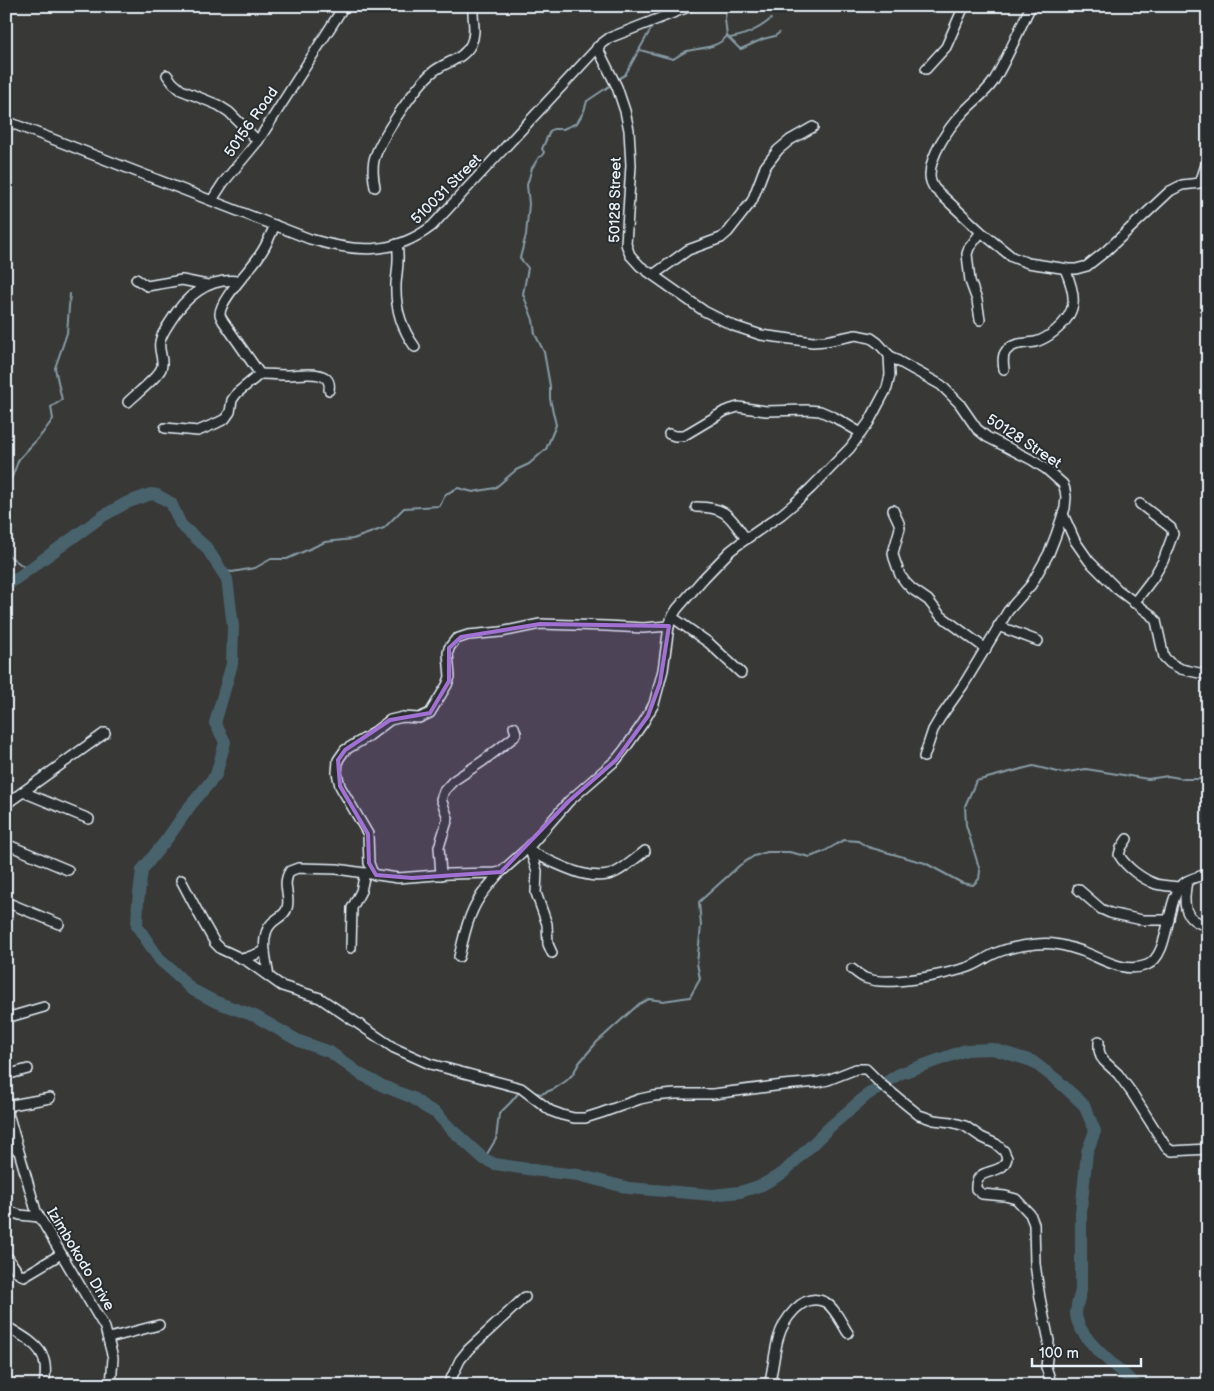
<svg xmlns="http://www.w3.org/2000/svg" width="1214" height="1391" viewBox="0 0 1214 1391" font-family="'Balsamiq Sans',sans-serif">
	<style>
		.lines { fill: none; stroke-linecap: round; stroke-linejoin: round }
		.stream { stroke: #889ca4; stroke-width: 2 }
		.river { stroke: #48636c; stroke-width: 12 }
		.minor-casing { stroke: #e8f1f8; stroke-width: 12 }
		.minor { stroke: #2a2d2e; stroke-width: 9 }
		.marked { fill: #a171d3; fill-opacity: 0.2; stroke: #a171d3; stroke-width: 4; stroke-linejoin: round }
		.labels { text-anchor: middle; stroke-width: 4; stroke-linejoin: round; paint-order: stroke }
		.street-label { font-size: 15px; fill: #e8f1f8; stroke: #2a2d2e }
	</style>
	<rect width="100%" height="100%" fill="#383837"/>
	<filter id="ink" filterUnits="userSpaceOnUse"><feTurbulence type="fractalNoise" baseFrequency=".02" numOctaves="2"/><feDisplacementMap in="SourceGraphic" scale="10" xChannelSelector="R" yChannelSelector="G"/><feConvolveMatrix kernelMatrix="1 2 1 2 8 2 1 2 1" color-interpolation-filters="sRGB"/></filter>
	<g filter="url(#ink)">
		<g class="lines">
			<!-- stream -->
			<g class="stream">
				<path d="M727,36l12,12 2,1 22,-10 12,-3 4,-3"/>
				<path d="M730,38c16,-2 29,-9 41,-19"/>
				<path d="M640,50l33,9c4,-2 9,-6 14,-8 13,-3 31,-3 40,-15l-2,-17 1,-8"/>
				<path d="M618,79l7,-4 27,-48"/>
				<path d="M6,486l6,-9 7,-18 23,-25 11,-15 -2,-12 11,-7 -7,-32 12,-35 3,-39"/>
				<path d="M6,552l1,2 21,16"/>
				<path d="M220,570l12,2 23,-4 16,-9h16l38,-17 28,-3 31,-11 20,-20 35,-2 7,-12 12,-6 15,4 22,-4 21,-18 13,-6 17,-15 10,-24 -6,-26v-13l-6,-34 -9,-18 -2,-14 -10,-26 5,-26 -8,-10 6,-23 3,-31 -2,-19 5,-17 7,-11 3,-1 2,-4 -2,-3 8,-18 3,-2h10l14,-6 7,-12 3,-10 24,-16"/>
				<path d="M533,1092l8,2 13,-5 12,-8 7,-7 6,-11 18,-21 42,-38 10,-5 14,2 27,-4 10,-18 -3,-16 4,-37 -2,-24 41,-37 14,-9 13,-4h22l21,5 13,-5 21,-12 14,1 10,6 57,16 37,20 11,2 6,-6 1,-8 -14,-46 -1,-19 11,-25 57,-15 29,7 24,-4 62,10 20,-3 17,3h14l9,-3"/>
				<path d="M484,1159l12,-20 3,-25 12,-12 9,-11"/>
			</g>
			<!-- river -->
			<path class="river" d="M6,586l97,-70 23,-13 25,-9 6,1 14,8 10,22 25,22 21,32 6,47 -1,38 -17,59 10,19 -9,33 -26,31 -23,33 -25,31 -4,32 -1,24 23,34 15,13 16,16 25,13 39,14 44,25 31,11 30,22 23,12 30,12 12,9 11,6 16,17 32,29 11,5 46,7 37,4 51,13 84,7 27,-3 22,-7 21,-12 48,-47 36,-31 32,-21 67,-24 27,-1 39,12 25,19 27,25 11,26 -8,21 -6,60v79c-2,7 -5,15 -5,23 2,25 42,54 60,71"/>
			<defs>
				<g id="minor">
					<path d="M1031,6c-13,25 -23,52 -38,76 -9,13 -22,21 -32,33 -13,13 -31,41 -31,60 0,6 2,10 5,14l46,43 31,25 16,6 40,6h8l11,-3 19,-15 64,-60 12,-6 18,-2 8,-24"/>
					<path d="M597,47l20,40 8,24 4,19 2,35 -5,79 4,11 10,11 64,45 30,15 27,9 52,7 13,-1 30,-6 15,3 7,5 11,12 9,6 43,24 18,18 18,26 10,8 45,23 14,9 17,15 2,6 1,7 -1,11 -9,27 -7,18 -18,32 -23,26 -44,73 -24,34 -7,12 -9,27"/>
					<path d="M926,69l20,-22 18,-41"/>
					<path d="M167,75l6,8 8,7 37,15 11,7 29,29"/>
					<path d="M6,121l304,118c44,13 83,17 122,-13l169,-182 8,-6 82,-32"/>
					<path d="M375,187c-2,-10 -3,-18 -1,-27 6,-22 43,-76 60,-89 12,-9 30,-12 37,-27 6,-12 1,-25 2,-38"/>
					<path d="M212,200l11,-17 35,-42 86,-135"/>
					<path d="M397,244c3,15 0,25 -1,40 -1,23 5,44 19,63"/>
					<path d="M653,275l35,-25 33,-12 7,-6 24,-31 13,-34 13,-17 12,-10 23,-13"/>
					<path d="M136,279l11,7 35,-6 25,5"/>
					<path d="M980,320l-3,-20 -7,-19 -3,-27 2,-6 12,-16"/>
					<path d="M1004,369c-1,-6 -2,-13 2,-18 8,-9 19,-7 29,-9 8,-2 14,-6 20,-11 24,-20 21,-36 10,-62"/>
					<path d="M260,374c9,0 19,1 28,1 13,0 45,-7 41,15"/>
					<path d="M128,402c8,-8 28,-23 33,-33 4,-8 -3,-18 -1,-27 1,-7 6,-14 10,-20 15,-25 38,-45 69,-41"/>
					<path d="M165,428l33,3 19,-8 8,-4 5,-7 2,-12 5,-7 23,-19 -37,-53c-1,-2 -3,-5 -3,-7 0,-15 31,-45 39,-58 7,-9 11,-20 16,-31"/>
					<path d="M669,434l6,2h8l42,-25 13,-4 28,4 41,-1 13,1 14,6 27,16"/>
					<path d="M696,507c30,0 33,8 50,32"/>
					<path d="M893,510l6,13 1,5 -7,25 1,5 6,17 6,8 6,6 16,11 12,15 46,34"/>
					<path d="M1063,514l12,27 14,20 28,28 33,25 6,7 8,36 6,6 11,6 27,6"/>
					<path d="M1134,603l19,-25 10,-17 10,-27 -2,-6 -31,-24"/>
					<path d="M672,617l37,26 32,30"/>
					<path d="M998,626l40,15"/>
					<path d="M23,792l66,27"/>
					<path d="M6,804l99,-71"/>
					<path d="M1127,839l-6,9 -2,7c7,12 23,24 37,29 7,2 16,2 24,3"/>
					<path d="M6,844l62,26"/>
					<path d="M530,850l7,21 -1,22 11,31 1,20 4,9"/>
					<path d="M531,852c23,10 60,33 85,20 10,-5 20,-14 29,-21"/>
					<path d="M376,875l-4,-4 -3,-8 -1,-29 -28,-48 -3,-13 1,-13 7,-10 24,-14 21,-16 13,-3 16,1 11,-5 17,-28 3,-8 -2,-24 1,-5 7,-9 12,-4 33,-3 39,-8 66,2 37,2 26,-2"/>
					<path d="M441,875l-2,-28 9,-29 -7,-19 3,-8 9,-10 30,-20 31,-24 2,-4 -2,-6"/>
					<path d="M181,880l21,40 13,23 6,6 26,12 35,25 38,12 74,50 36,16 91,24 30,23 11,4 12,3h11l16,-5 39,-14 14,-3 21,-2h38l70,-9 36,-3 9,-2 28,-11h10l16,16 37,30 15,5 17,2 14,4 16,11 15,7 8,7 3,7c-1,4 -3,8 -7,10 -11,6 -25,3 -24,21l6,5 23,2 11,3 14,15 4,10 1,40 5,34 9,43 -3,26 6,18"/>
					<path d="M1187,881c-4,22 -5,39 21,45"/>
					<path d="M1078,889l23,20 9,4 32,7h27"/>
					<path d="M6,902l53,22"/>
					<path d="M351,948l1,-40 9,-17 4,-18"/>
					<path d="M459,957c5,-21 9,-42 21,-60 6,-9 14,-17 20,-25"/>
					<path d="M243,959l22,-8"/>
					<path d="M852,969c4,3 8,7 13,9 22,9 77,-3 101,-10 11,-3 20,-11 30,-15 12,-5 29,-8 41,-9 16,-2 30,2 45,7 21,8 42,23 65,14 24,-10 18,-65 36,-81 6,-6 17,-8 25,-10"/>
					<path d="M269,977c-2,-16 -10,-40 2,-53 5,-6 14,-8 16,-16 4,-13 -6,-23 3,-37l8,-3 39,1 61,9 51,-4 46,-1 6,-1 28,-25 40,-46 47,-41 8,-10 19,-27 11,-19 9,-34 6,-44 3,-9 5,-8 26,-30 27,-28 9,-7 43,-30 13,-11 16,-15 39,-40 19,-26 18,-34 3,-13 -1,-20"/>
					<path d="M6,1018l38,-11"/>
					<path d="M1099,1041v9l2,7 3,4 14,13 14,19 34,54 6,4 36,-2"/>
					<path d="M6,1075l22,-6"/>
					<path d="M6,1106l30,105 69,117 8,30 -2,27"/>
					<path d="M6,1106l44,-8"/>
					<path d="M6,1147l12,3"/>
					<path d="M6,1210l14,5 19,2"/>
					<path d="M6,1255l13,19 5,2 37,-22"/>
					<path d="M6,1326c27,17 45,23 38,59"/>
					<path d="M109,1338l50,-13"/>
					<path d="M448,1385l12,-25 8,-10 57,-53"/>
					<path d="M769,1385c4,-15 5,-31 9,-46 5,-18 24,-48 47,-37 10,6 17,22 23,31"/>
				</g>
			</defs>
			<!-- minor casing -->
			<use href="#minor" class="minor-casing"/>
			<!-- minor -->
			<use href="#minor" class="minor"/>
		</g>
	</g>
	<!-- marked area -->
	<path class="marked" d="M540,624l129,2 -9,57 -12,33 -32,44 -47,41 -68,71 -89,6 -36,-3 -7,-12 -1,-29 -28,-48 -2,-26 7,-10 45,-30 40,-7 19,-32v-33l12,-11z"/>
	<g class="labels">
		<!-- street labels -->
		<g class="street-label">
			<text transform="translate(251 122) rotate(-55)" y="5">50156 Road</text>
			<text transform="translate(446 189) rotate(-45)" y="5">510031 Street</text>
			<text transform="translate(615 200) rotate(-89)" y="5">50128 Street</text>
			<text transform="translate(1024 441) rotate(33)" y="5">50128 Street</text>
			<text transform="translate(81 1259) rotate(59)" y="5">Izimbokodo Drive</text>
		</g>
	</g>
	<!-- margin -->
	<rect width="1214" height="1391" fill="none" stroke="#2a2d2e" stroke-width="25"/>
	<rect x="12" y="12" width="1189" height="1366" fill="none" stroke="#e8f1f8" stroke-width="2" filter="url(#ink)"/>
	<!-- scale -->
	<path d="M1032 1358v8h109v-8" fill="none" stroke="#e8f1f8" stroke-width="2.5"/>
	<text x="1039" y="1358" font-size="15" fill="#e8f1f8" stroke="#2a2d2e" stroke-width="4" paint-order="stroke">100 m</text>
</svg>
